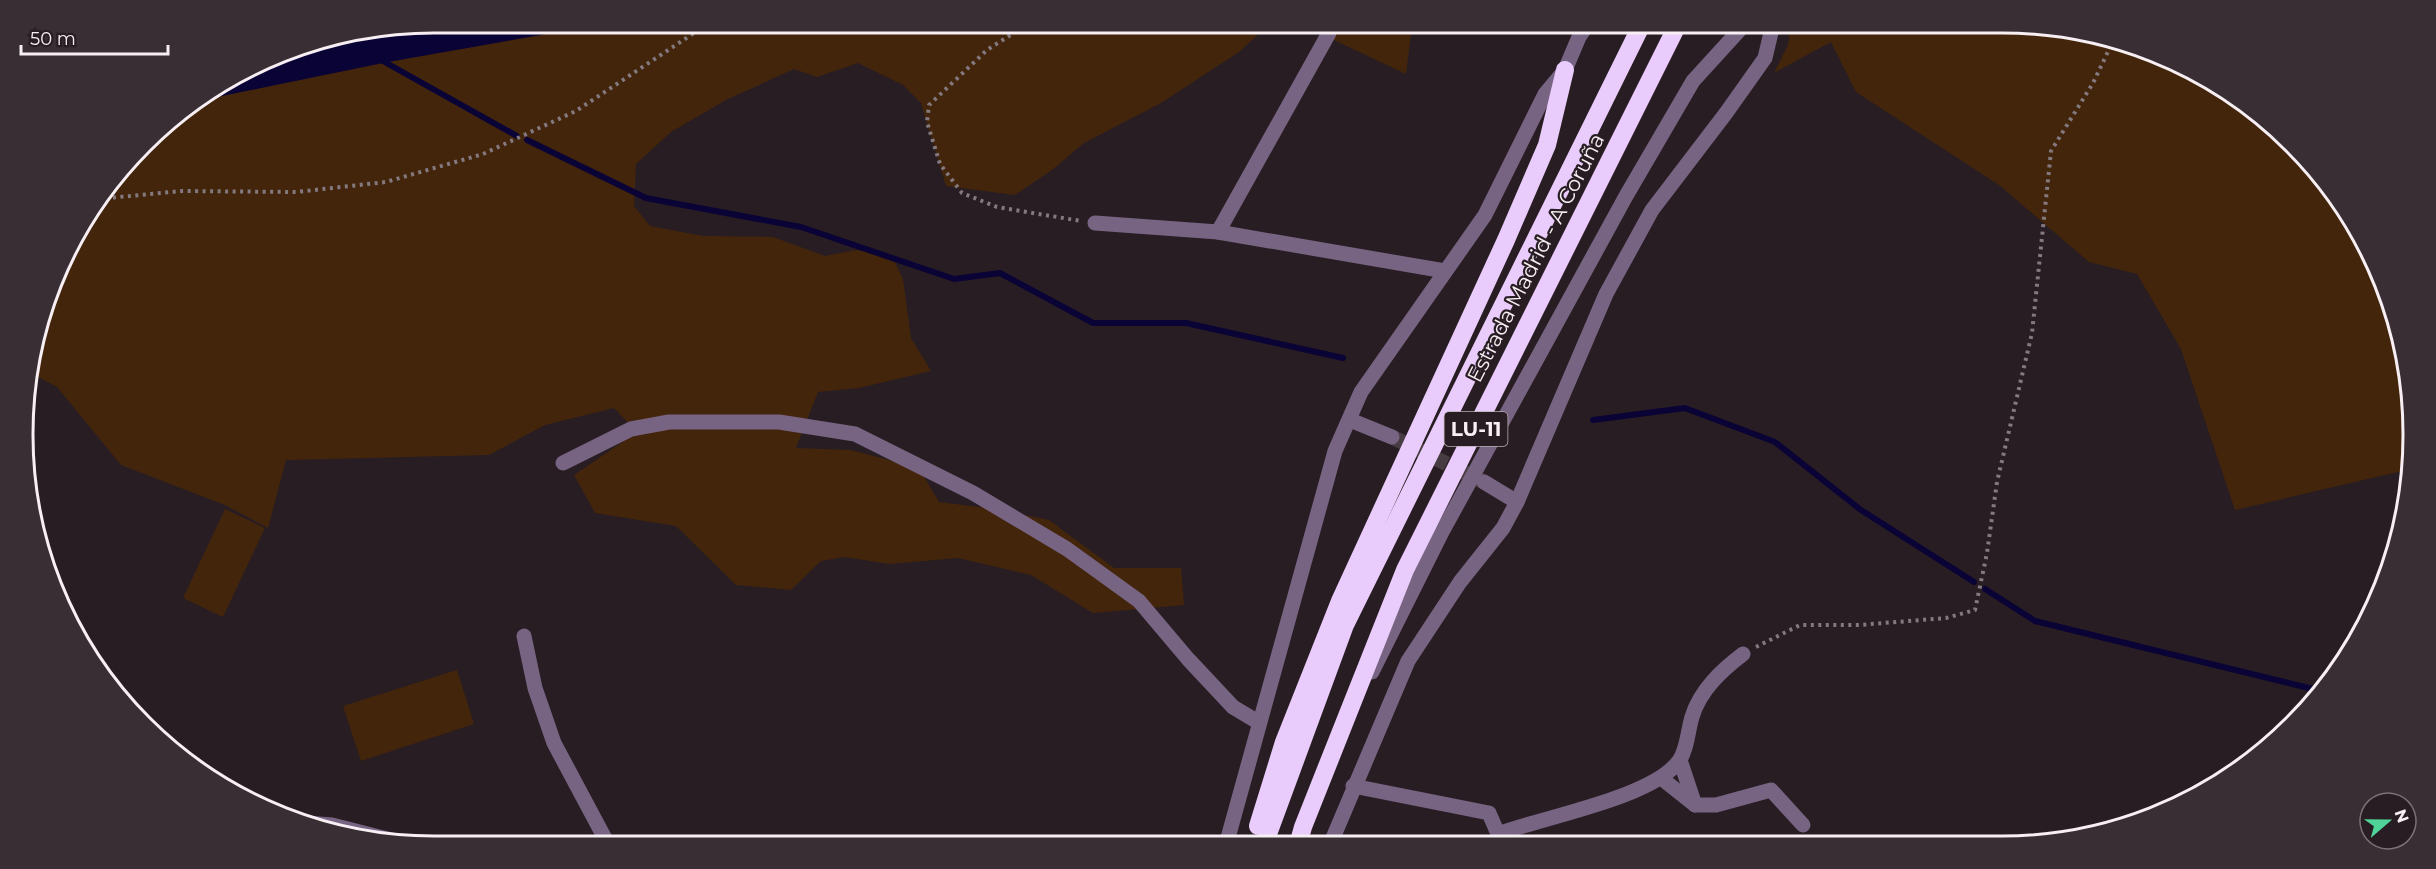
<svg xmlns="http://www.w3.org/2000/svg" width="2436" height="869" viewBox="0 0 2436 869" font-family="Montserrat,sans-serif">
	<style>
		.green { fill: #43250c }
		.water { fill: #0a0336 }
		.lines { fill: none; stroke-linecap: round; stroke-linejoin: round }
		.stream { stroke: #0a0336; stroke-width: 6 }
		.street-tunnel { stroke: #473c41; stroke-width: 15; stroke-dasharray: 15 8; stroke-linecap: butt }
		.path { stroke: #83797e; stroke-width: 4; stroke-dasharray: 3 4.5; stroke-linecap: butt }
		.street { stroke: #776483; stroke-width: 15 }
		.highway { stroke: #e9ccfb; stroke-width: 18 }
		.labels { text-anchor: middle; stroke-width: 4.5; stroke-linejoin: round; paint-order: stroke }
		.shield { fill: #281d22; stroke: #b9b0b4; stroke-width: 1.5 }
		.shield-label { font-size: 20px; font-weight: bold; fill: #f7eff3 }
		.street-label { font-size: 21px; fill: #f7eff3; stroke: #281d22 }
		.rim { fill: none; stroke: #f7eff3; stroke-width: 3 }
	</style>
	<rect width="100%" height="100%" fill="#281d22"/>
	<!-- green -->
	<g class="green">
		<path d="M2002,23l106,13 75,29 69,42 59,56 47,65 34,74 18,78 1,89 -176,41 -54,-161 -44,-75 -48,-12 -90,-77 -143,-93 -25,-50 -57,31 14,-28 3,-21z"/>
		<path d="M1412,25l-6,49 -72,-34 -2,-14z"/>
		<path d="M1259,26l2,6 -22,20 -78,51 -77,40 -32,27 -37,25 -69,-9 -25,-83 -18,-18 -45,-22 -41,14 -23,-8 -68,31 -55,32 -35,32 -2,42 16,20 53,10 70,1 52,19 31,-6 35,4 12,25 8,59 20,33 -72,17 -41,4 -22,56 55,2 68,18 20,34 56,7 54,11 65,48h67l3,37 -91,8 -62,-38 -73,-17 -69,6 -44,-7 -24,4 -30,29 -55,-5 -60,-59 -81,-13 -21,-38 63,-43 -23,-24 -69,17 -56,30 -203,5 -18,68 -43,-23 -104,-40 -64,-78 -28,-15 36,-120 43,-69 55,-58 101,-63 269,-32z"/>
		<path d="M225,509l40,19 -42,89 -40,-19z"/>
		<path d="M457,670l17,54 -113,37 -18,-55z"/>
	</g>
	<!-- water -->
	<path class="water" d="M575,29l-187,33 -185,38 74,-46 77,-24z"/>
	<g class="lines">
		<!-- stream -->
		<g class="stream">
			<path d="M381,60l136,76"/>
			<path d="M527,140l119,58 155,29 153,52 46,-6 93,50h93l157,35"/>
			<path d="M1593,420l92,-12 90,34 86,68 113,72"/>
			<path d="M1985,589l50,32 282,69"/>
		</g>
		<!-- street-tunnel -->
		<path class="street-tunnel" d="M1392,437l92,45"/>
		<!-- path -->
		<g class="path">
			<path d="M1023,27l-36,23 -58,55 -2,17 13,42 22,29 35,14 84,14"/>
			<path d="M98,199l84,-8 114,1 90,-10 97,-28 93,-43 124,-82"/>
			<path d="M1756,647l44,-22h59l87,-7 29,-8 12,-57 10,-71 35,-149 19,-182 42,-68 21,-44"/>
		</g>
		<!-- street -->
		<g class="street">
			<path d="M1095,223l123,9 227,39"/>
			<path d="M1218,232l111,-199"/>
			<path d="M1350,420l42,17"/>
			<path d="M563,463l68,-34 38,-7h110l76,12 118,59 94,56 72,52 49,58 45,48 25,15"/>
			<path d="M1484,482l33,20"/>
			<path d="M524,636l11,52 19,55 55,103"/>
			<path d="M1372,672l70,-140 184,-336 67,-115 52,-57"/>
			<path d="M1680,760l15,45"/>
			<path d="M1661,778l34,27h21l55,-15 32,35"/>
			<path d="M1353,786l136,27 9,21c45,-17 154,-36 181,-73 8,-11 9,-31 13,-44 8,-27 30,-47 51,-63"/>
			<path d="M306,823l26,2 67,17"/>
			<path d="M1226,845l109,-394 26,-59 124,-177 60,-121 20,-24 14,-33 9,-13"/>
			<path d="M1330,845l78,-184 52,-79 43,-54 14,-26 89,-208 46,-84 74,-97 39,-55 8,-34"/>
		</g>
		<!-- highway -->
		<g class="highway">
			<path d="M1258,826l26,-84 56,-141 166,-361 41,-95 18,-75"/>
			<path d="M1264,845l81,-220 297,-601"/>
			<path d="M1298,845l5,-18 102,-257 273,-546"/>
		</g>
	</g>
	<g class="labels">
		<!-- shield labels -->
		<rect class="shield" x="1444.5" y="412" width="63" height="34" rx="4.5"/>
		<g class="shield-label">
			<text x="1476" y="436">LU-11</text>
		</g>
		<!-- street labels -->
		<g class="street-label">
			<text transform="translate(1536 258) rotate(-63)" y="7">Estrada Madrid - A Coruña</text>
		</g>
	</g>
	<!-- crop -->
	<path d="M0 0H2436V869H0ZM434 33H2002A401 401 0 0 1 2403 434V435A401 401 0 0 1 2002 836H434A401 401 0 0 1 33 435V434A401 401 0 0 1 434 33Z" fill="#392e33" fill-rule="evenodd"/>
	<path class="rim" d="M434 33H2002A401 401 0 0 1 2403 434V435A401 401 0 0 1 2002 836H434A401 401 0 0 1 33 435V434A401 401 0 0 1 434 33Z"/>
	<!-- north arrow -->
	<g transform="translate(2388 821) rotate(70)"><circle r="28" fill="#281d22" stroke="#7b7176" stroke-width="1.5"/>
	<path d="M0-4.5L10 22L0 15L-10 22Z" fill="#4fd399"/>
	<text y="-9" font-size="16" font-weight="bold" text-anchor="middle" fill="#f7eff3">N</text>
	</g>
	<!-- scale -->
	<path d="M21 45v9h147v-9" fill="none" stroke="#f7eff3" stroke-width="3"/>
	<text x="30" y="45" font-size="18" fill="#f7eff3" stroke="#281d22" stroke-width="4.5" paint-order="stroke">50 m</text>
</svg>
